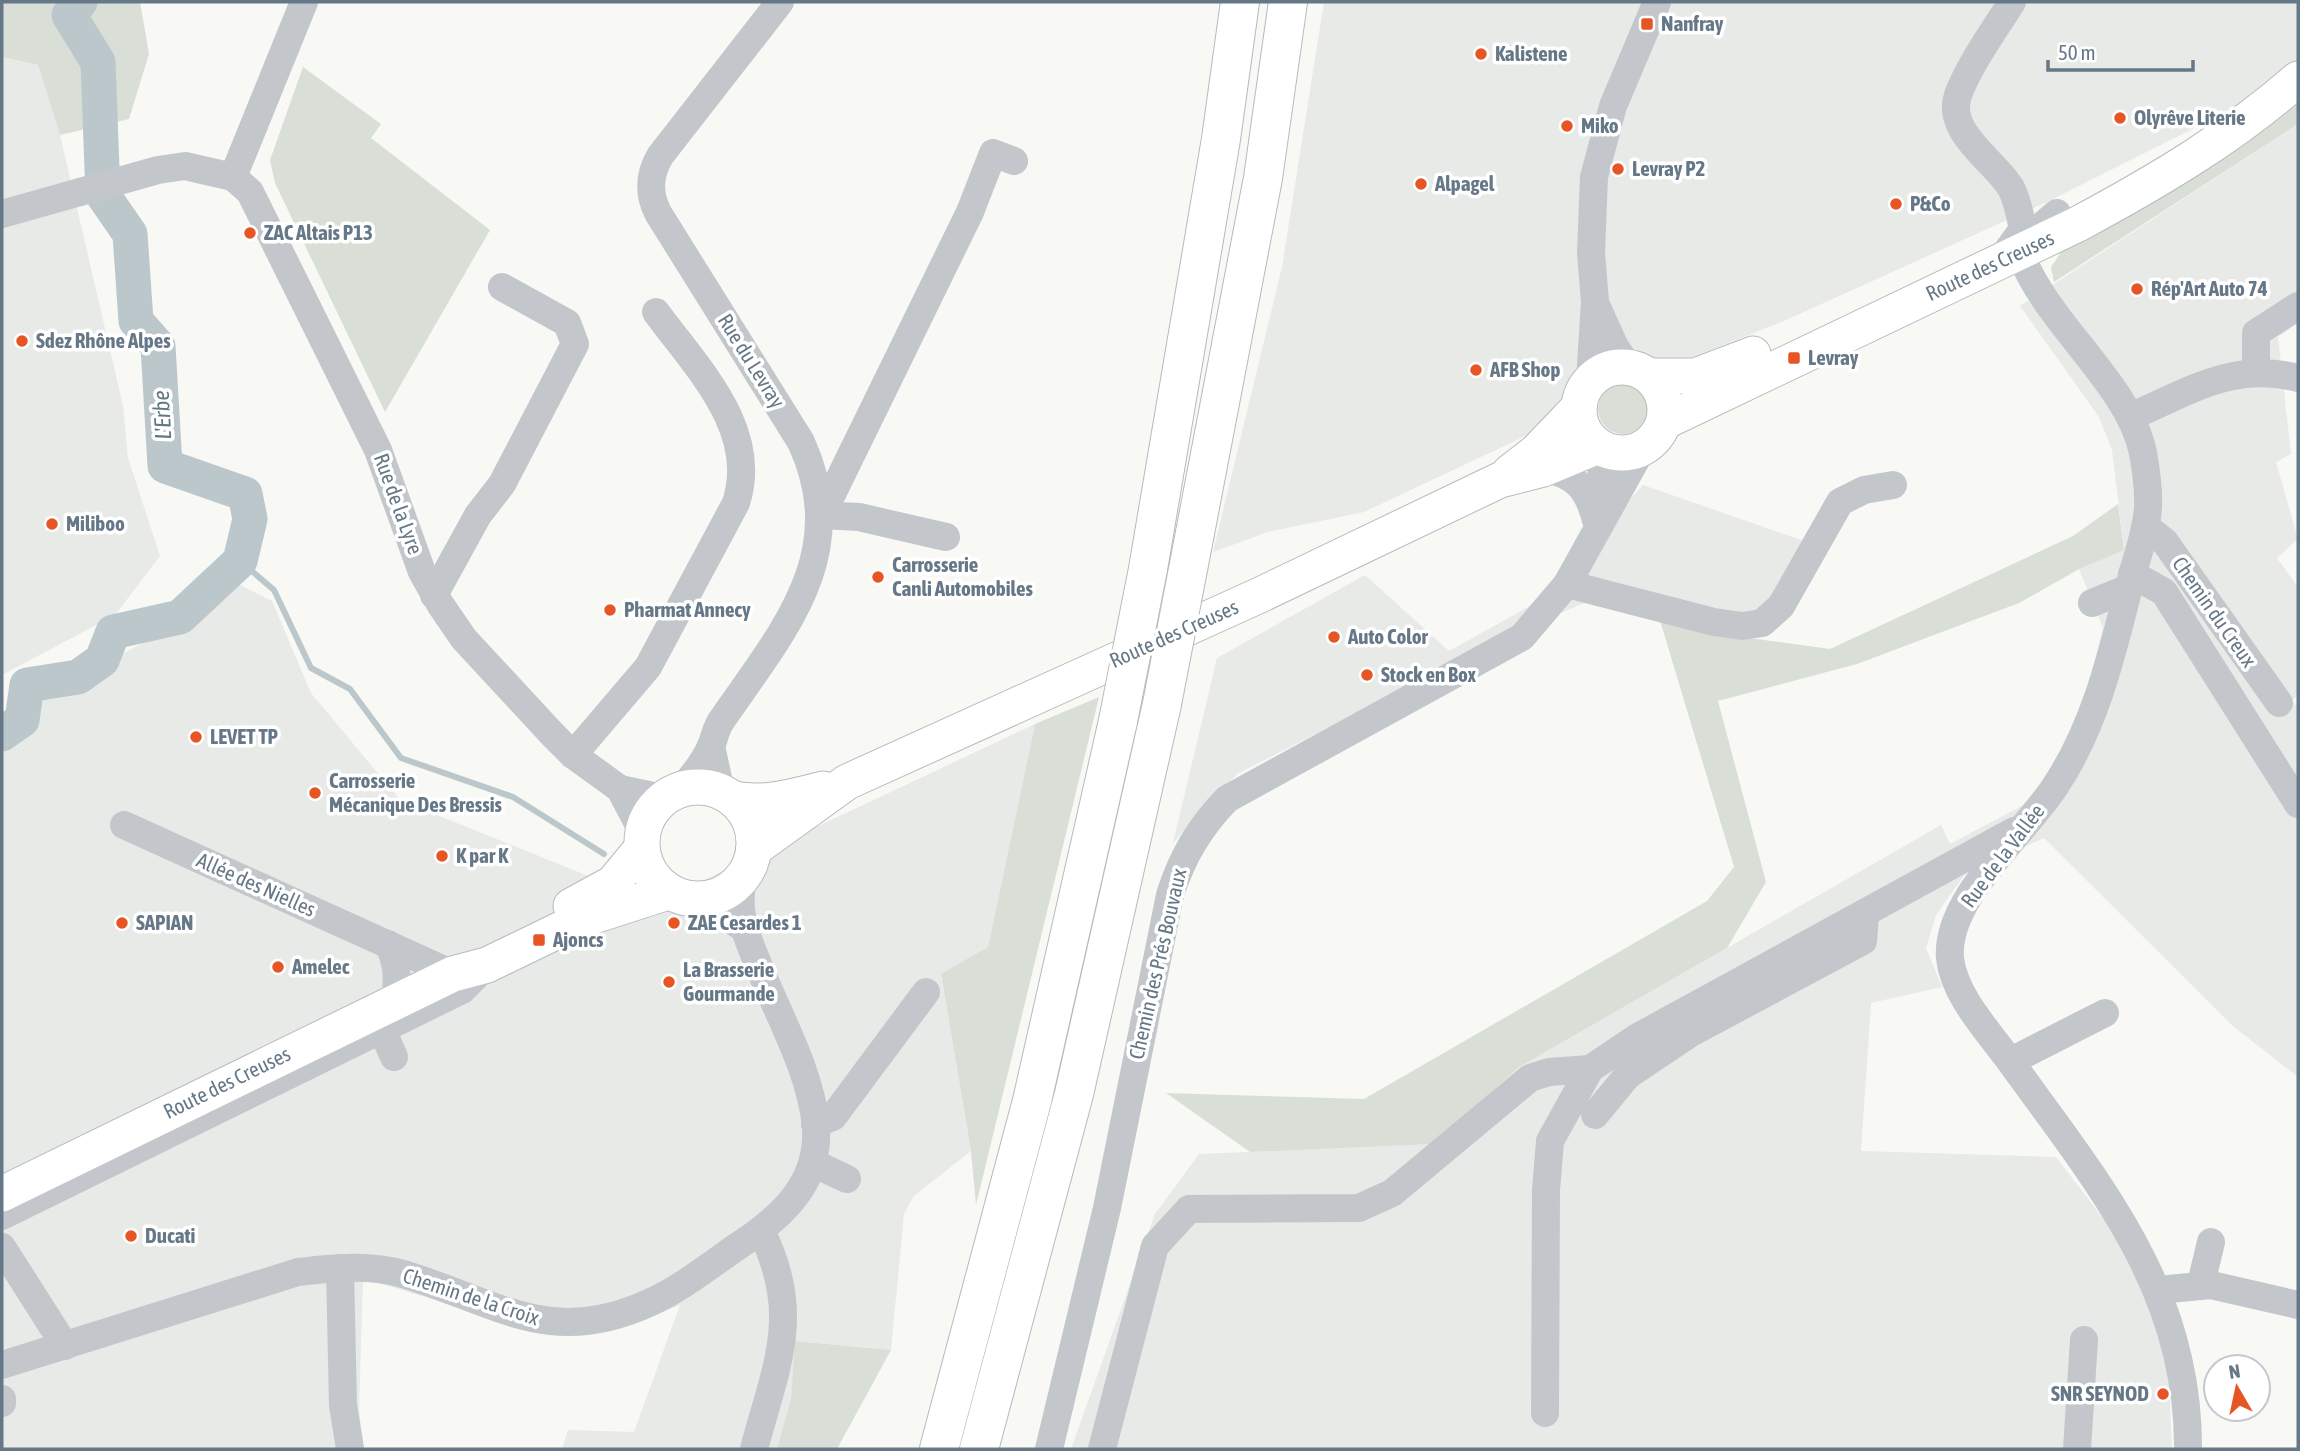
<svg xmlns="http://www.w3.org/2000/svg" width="2300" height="1451" viewBox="0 0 2300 1451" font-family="'Asap Condensed',sans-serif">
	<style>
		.built { fill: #e8eae8 }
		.green { fill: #d9dfd6 }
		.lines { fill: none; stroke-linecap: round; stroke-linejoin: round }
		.stream { stroke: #bbc7cb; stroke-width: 6 }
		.river { stroke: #bbc7cb; stroke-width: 35 }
		.major-casing { stroke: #b6bbbe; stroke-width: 37 }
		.highway-casing { stroke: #b6babd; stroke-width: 40 }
		.minor { stroke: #c3c7cb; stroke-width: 28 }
		.major { stroke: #fff; stroke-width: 35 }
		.highway { stroke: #fff; stroke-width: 38 }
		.highway-bridge-casing { stroke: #b6babd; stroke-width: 40; stroke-linecap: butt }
		.highway-bridge { stroke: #fff; stroke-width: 38 }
		.poi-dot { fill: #e75525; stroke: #fff; stroke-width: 2.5 }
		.labels { text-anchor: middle; stroke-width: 7; stroke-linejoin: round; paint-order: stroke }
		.poi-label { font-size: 21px; font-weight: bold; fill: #667887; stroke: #fff; text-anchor: start }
		.street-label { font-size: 21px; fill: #667887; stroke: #fff }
		.water-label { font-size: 23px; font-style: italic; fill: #627983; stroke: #fff }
	</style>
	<rect width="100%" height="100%" fill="#f8f8f5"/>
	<!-- built -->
	<g class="built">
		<path d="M1324,2h974v74l-249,125 -265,120 -91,36 -329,155 -96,20 -55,20 69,-285z"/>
		<path d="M2,57l36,8 22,70 63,271 5,52 32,98 -45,59 -113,60z"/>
		<path d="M2298,124v199l-20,14 13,117 -15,8 22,77 -21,19 21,29v109l-6,4 6,9v368l-64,-50 -190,-189 -79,36 -29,41 -10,33 16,39 -71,16 -10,148 195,6 63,82 32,66 18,74 3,70h-1101l84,-235 44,-60 236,-10 84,-77 208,-119 214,-123 9,19 81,-43 37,-62 22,-59 13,-52 -24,-59 45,-20 -12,-99 -13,-33 -79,-111z"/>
		<path d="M1643,485l161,56 -54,97 -161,-37 -71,30 -281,143 -64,69 44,-185 148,-83 84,76 90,-50z"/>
		<path d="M240,585l32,16 39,92 89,107 255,103 380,-179 -47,223 -47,28 30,176 -57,45 -10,18 -13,136 -95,-9 -5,57 -14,51h-215l6,-19 66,2 46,-127 -40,16 -98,12 -179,-55 -4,133 5,38h-362v-700l15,-9 25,-44 149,-78z"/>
	</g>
	<!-- green -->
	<g class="green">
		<path d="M2,2h138l9,52 -20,65 -69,16 -22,-70 -36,-8z"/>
		<path d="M303,67l78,57 -10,14 119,92 -105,182 -110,-229 -5,-23z"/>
		<path d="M2298,101v23l-244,158 -3,-15 13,-19z"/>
		<circle cx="1623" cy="409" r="25"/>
		<path d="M2118,504l6,46 -45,19 -60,34 -162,61 -139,37 48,181 -39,66 -208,119 -84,77 -185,8 -84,-59 198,6 343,-198 27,-34 -75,-250 91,21 80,11 243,-113z"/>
		<path d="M1099,697l-123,508 -5,-54 -30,-177 47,-27 47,-223z"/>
		<path d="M795,1341l96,9 -54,99h-60l14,-51z"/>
	</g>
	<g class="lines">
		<!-- stream -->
		<path class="stream" d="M240,561l34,29 37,78 39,21 51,69 112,39 91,57"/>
		<!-- river -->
		<path class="river" d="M2,734l20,-14 5,-35 51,-8 24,-17 11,-28 67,-15 60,-56 10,-42 -5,-25 -80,-28 -7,-120 -22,-25 -6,-87 -27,-39 -5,-133 -29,-47 11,-13"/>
		<defs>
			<g id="major">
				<circle cx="1622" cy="410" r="43"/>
				<path d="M1649,376h46l58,-22"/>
				<path d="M1664,422l414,-198c78,-42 153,-86 220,-145"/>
				<path d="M1510,472l27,-21 42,-44"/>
				<circle cx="698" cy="843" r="56"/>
				<path d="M733,799c32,6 59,-2 90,-10"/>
				<path d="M754,849l93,-67 413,-187 240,-115 43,-11 55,-23"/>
				<path d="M571,906l42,-23 28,-34"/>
				<path d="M2,1194l451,-220 34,-9 91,-44 90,-29"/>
			</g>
			<g id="highway">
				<path d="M1195,533l68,-355 25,-176"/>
				<path d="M1148,569l73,-430 19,-137"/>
				<path d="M939,1449l93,-348 86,-380"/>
				<path d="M979,1449l95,-355 88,-390"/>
			</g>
		</defs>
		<!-- major casing -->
		<use href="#major" class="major-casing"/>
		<!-- highway casing -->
		<use href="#highway" class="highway-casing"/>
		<!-- minor -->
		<g class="minor">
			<path d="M233,177l71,-175"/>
			<path d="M2057,213l-28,24 -9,15c25,71 109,131 123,201 3,17 6,36 5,54 -1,24 -11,49 -17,72 -18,71 -35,147 -77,209 -31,47 -109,111 -104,170 4,40 43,78 65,110 87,120 174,224 173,381"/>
			<path d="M2,214l156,-44 27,-4 48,11 17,15 128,258 44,122 18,32 24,35 89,96 20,20 47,34 22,42"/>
			<path d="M2007,251l16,-22c-3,-13 -5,-28 -12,-41 -16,-27 -66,-56 -53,-93 11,-30 37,-66 54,-93"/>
			<path d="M1596,305l19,42 14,20"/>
			<path d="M2256,371v-38l42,-27"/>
			<path d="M1590,381l5,-79 -4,-49 3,-76 19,-71 44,-104"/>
			<path d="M2130,417c58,-25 104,-56 168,-39"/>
			<path d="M1543,469c32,4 45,20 53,51"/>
			<path d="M820,503l12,-9 138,-282 23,-59 21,8"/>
			<path d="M820,515l39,2 87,20"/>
			<path d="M1598,516l5,-23 -3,-45"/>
			<path d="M2145,526l20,16 114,161"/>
			<path d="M2132,574l32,18 134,212"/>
			<path d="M1567,584l147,38 28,4 20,-3 19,-17 59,-104 24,-12 29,-5"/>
			<path d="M434,595l44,-80 24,-31 73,-140 -8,-21 -65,-36"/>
			<path d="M2092,603l37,-15"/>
			<path d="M711,746l10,46"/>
			<path d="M573,755l75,-88 88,-164c24,-74 -40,-136 -80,-191"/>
			<path d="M620,789l43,9"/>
			<path d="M681,789c12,-13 23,-27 30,-43 4,-9 5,-18 10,-25 61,-89 132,-166 80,-279l-143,-229c-10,-20 -9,-38 2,-57l120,-154"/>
			<path d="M124,825l329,149"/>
			<path d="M699,900l43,27"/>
			<path d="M388,944c10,19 10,36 7,57"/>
			<path d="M382,1030l12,27"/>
			<path d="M2011,1061l94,-48"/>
			<path d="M1595,1115l32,-39 64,-43 172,-92 2,-26"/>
			<path d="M815,1124l18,-7 93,-125"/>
			<path d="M813,1163l34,16"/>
			<path d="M2,1216l460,-226 25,-25"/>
			<path d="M2,1247l63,99"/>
			<path d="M340,1268l3,137 7,44"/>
			<path d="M2201,1284l10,-42"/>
			<path d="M2158,1290l53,-5 87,20"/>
			<path d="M2,1365l296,-93c34,-4 72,-8 105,2 94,28 147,75 248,28 33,-15 63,-40 93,-60 41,-28 75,-61 72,-114 -4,-52 -34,-106 -54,-154 -14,-36 -27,-56 -19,-96"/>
			<path d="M2,1399v4"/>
			<path d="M1545,1413l1,-223 4,-49 40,-72 46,-31 378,-207"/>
			<path d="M754,1449c22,-83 49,-135 7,-218"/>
			<path d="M1049,1449l58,-241 63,-313c12,-38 29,-67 57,-96l295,-162 45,-53 75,-135"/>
			<path d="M1102,1449l53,-203 34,-37 170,-1 33,-15 138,-115 19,-6 41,-3"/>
			<path d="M2077,1449l7,-109"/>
		</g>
		<!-- major -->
		<use href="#major" class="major"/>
		<!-- highway -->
		<use href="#highway" class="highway"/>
		<defs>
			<g id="highway-bridge">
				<path d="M1162,704l33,-171"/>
				<path d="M1118,721l30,-152"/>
			</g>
		</defs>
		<!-- highway-bridge casing -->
		<use href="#highway-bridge" class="highway-bridge-casing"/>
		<!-- highway-bridge -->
		<use href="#highway-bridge" class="highway-bridge"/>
	</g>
	<!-- markers -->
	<g class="poi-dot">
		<rect x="1640" y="17" width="14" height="14" rx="3.5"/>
		<circle cx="1481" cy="54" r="7"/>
		<circle cx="2120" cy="118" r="7"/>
		<circle cx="1567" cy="126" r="7"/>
		<circle cx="1618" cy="169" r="7"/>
		<circle cx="1421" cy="184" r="7"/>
		<circle cx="1896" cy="204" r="7"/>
		<circle cx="250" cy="233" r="7"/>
		<circle cx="2137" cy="289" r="7"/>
		<circle cx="22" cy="341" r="7"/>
		<rect x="1787" y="351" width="14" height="14" rx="3.5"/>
		<circle cx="1476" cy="370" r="7"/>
		<circle cx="52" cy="524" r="7"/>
		<circle cx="878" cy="577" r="7"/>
		<circle cx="610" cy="610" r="7"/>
		<circle cx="1334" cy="637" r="7"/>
		<circle cx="1367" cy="675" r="7"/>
		<circle cx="196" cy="737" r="7"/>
		<circle cx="315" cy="793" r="7"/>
		<circle cx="442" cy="856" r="7"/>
		<circle cx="122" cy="923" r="7"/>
		<circle cx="674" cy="923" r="7"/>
		<rect x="532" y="933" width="14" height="14" rx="3.5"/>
		<circle cx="278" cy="967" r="7"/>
		<circle cx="669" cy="982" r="7"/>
		<circle cx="131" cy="1236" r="7"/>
		<circle cx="2163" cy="1394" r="7"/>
	</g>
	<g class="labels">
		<!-- poi labels -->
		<g class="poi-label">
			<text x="1661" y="31">Nanfray</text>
			<text x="1495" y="61">Kalistene</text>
			<text x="2134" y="125">Olyrêve Literie</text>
			<text x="1581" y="133">Miko</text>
			<text x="1632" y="176">Levray P2</text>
			<text x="1435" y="191">Alpagel</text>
			<text x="1910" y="211">P&amp;Co</text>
			<text x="264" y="240">ZAC Altais P13</text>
			<text x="2151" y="296">Rép'Art Auto 74</text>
			<text x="36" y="348">Sdez Rhône Alpes</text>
			<text x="1808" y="365">Levray</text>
			<text x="1490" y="377">AFB Shop</text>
			<text x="66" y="531">Miliboo</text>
			<text x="892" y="572">Carrosserie<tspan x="892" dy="24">Canli Automobiles</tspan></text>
			<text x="624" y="617">Pharmat Annecy</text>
			<text x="1348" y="644">Auto Color</text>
			<text x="1381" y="682">Stock en Box</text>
			<text x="210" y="744">LEVET TP</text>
			<text x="329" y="788">Carrosserie<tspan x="329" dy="24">Mécanique Des Bressis</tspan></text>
			<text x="456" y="863">K par K</text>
			<text x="136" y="930">SAPIAN</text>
			<text x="688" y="930">ZAE Cesardes 1</text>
			<text x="553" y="947">Ajoncs</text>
			<text x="292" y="974">Amelec</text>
			<text x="683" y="977">La Brasserie<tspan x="683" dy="24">Gourmande</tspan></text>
			<text x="145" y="1243">Ducati</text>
			<text x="2149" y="1401" text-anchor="end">SNR SEYNOD</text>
		</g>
		<!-- street labels -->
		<g class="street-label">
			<text transform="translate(1990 266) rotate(-25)" y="7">Route des Creuses</text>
			<text transform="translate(751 361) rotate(58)" y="7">Rue du Levray</text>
			<text transform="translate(398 504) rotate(70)" y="7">Rue de la Lyre</text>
			<text transform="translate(2214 612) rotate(55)" y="7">Chemin du Creux</text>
			<text transform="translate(1174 634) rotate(-24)" y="7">Route des Creuses</text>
			<text transform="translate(2003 856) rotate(-53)" y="7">Rue de la Vallée</text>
			<text transform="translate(256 885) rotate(24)" y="7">Allée des Nielles</text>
			<text transform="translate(1158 964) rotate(-77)" y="7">Chemin des Prés Bouvaux</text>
			<text transform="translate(227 1083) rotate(-26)" y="7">Route des Creuses</text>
			<text transform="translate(471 1297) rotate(18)" y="7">Chemin de la Croix</text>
		</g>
		<!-- water labels -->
		<g class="water-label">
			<text transform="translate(162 415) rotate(-93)" y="8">L'Erbe</text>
		</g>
	</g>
	<!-- border -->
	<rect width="2300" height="1451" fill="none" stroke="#667887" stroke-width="7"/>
	<!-- north arrow -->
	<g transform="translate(2237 1388) rotate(351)"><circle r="33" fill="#ffffff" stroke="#c2c9cf" stroke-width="2"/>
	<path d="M0-5L12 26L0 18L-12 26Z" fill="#e75525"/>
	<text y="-10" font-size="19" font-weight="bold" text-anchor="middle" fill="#667887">N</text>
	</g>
	<!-- scale -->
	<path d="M2048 60v10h145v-10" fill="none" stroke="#667887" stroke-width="3.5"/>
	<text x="2058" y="60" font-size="21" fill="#667887" stroke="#ffffff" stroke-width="5" paint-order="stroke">50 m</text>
</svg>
